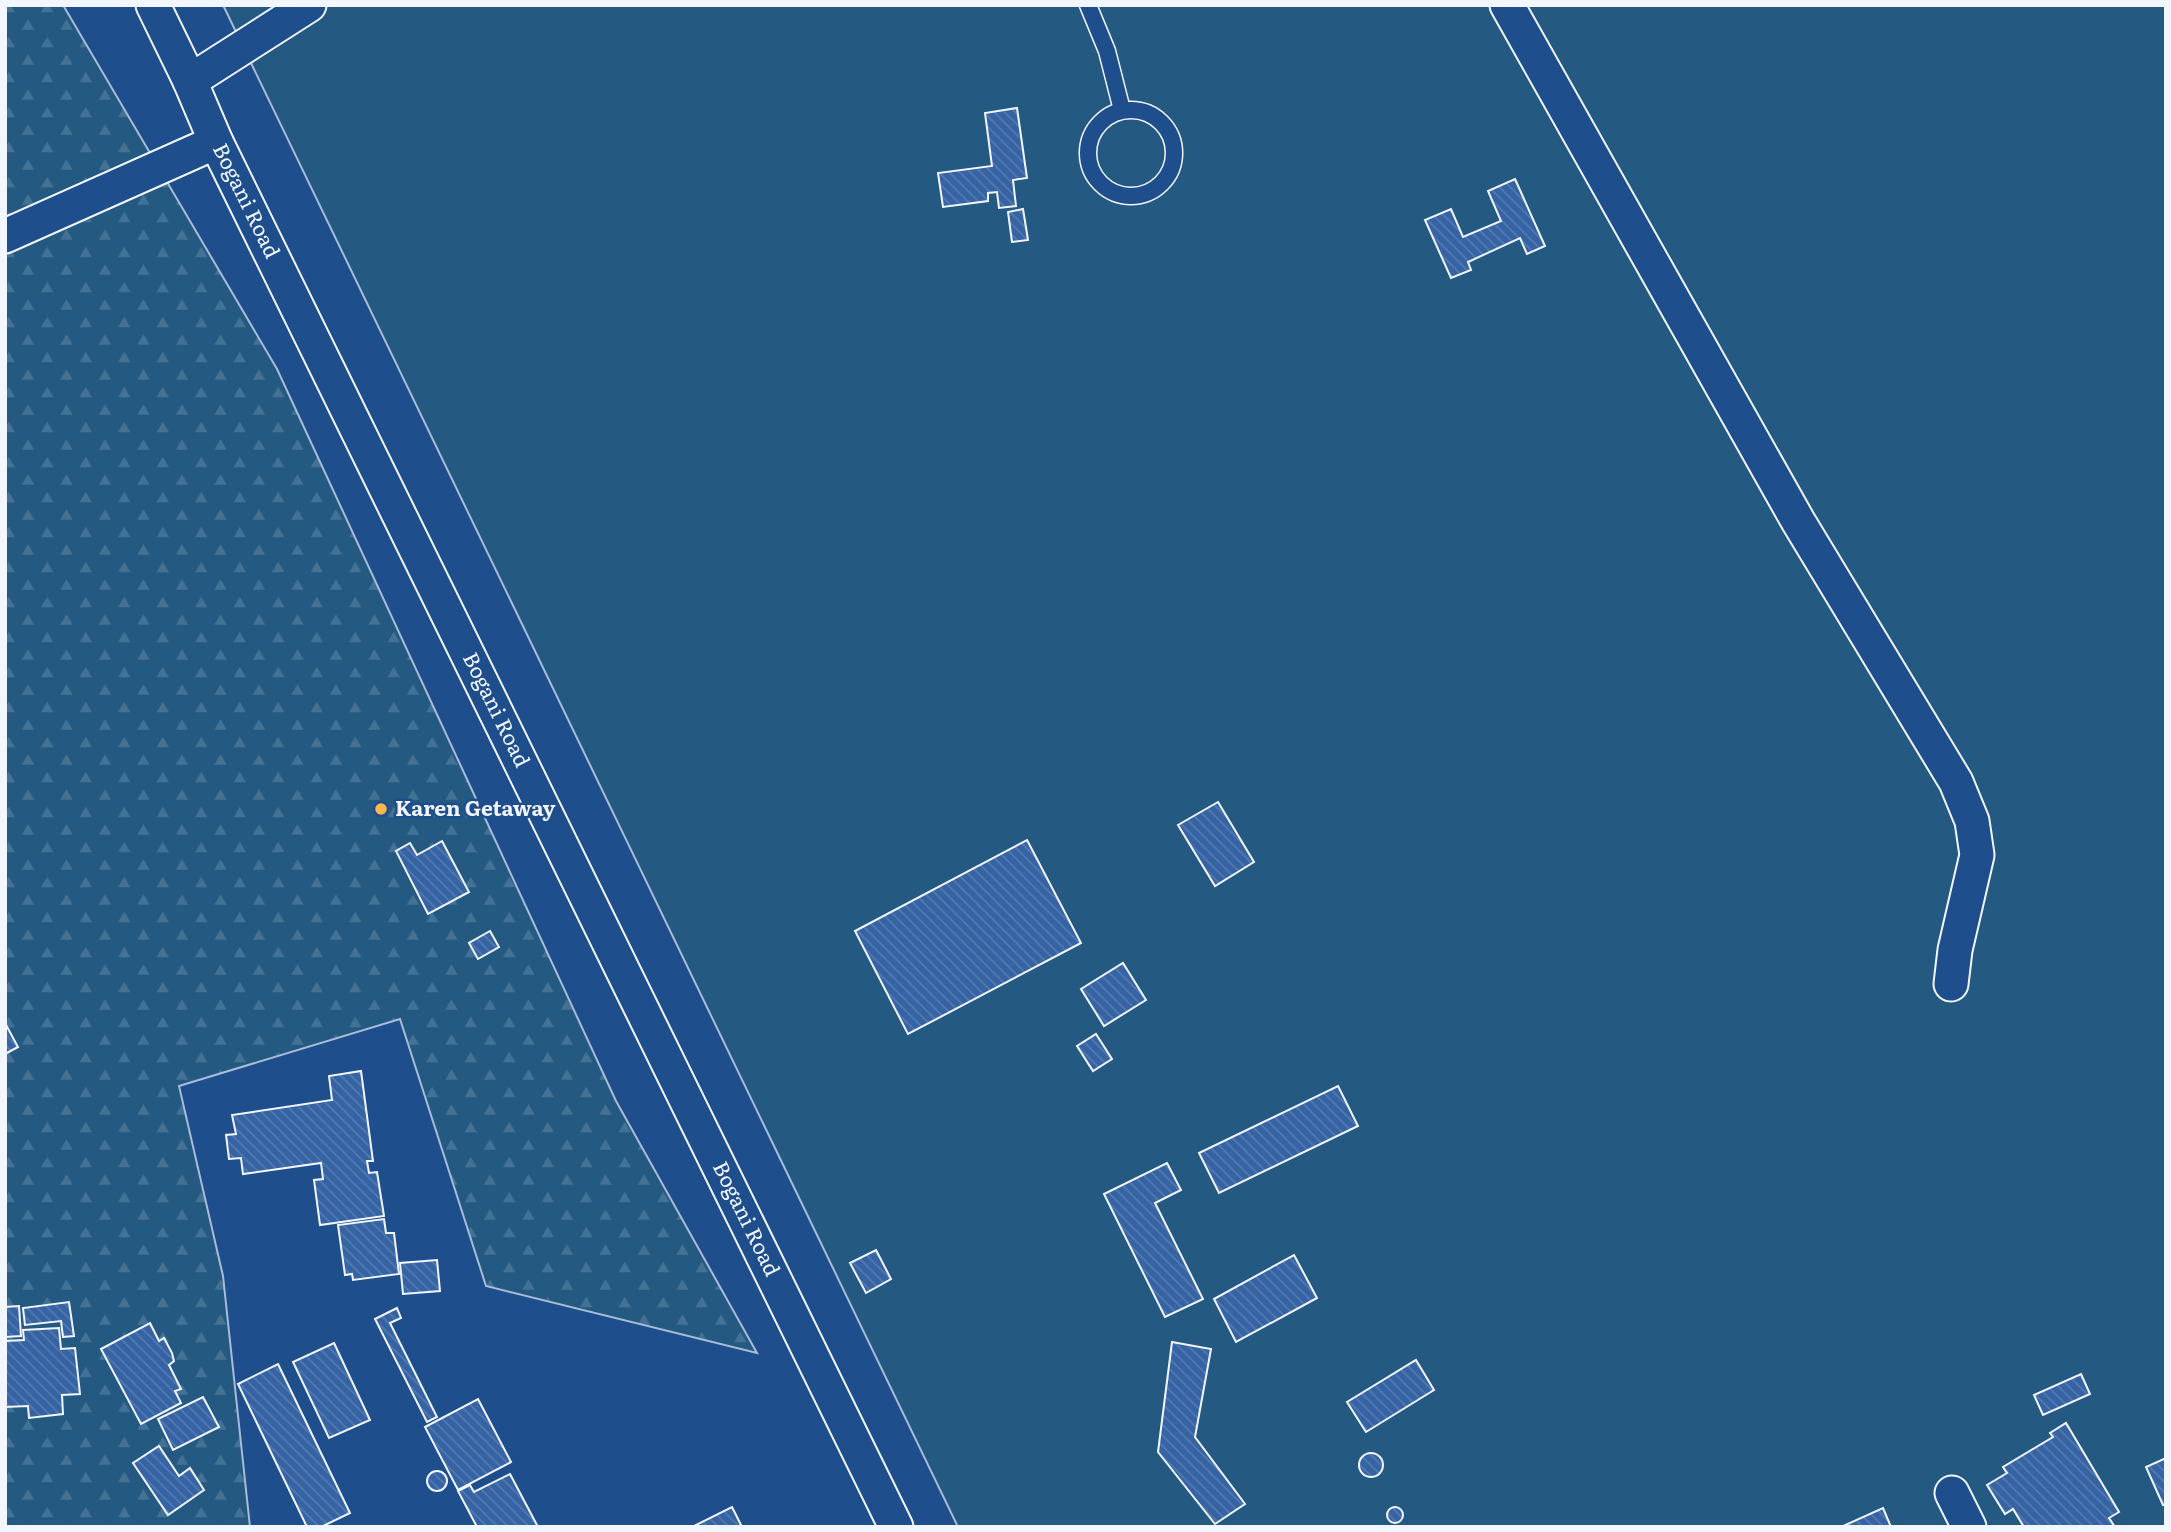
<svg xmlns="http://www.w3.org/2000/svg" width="2171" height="1532" viewBox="0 0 2171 1532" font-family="Literata,serif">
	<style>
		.forest { fill: url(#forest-firs); stroke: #a8bbd7; stroke-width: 2 }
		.garden { fill: #245a82; stroke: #a8bbd7; stroke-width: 2 }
		.building { fill: url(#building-back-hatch); stroke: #f2f6ff; stroke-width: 2 }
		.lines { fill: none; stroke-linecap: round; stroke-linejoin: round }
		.service-casing { stroke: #f2f6ff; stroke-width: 19 }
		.minor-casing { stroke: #f2f6ff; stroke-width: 37 }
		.service { stroke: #1f4e8c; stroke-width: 16 }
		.minor { stroke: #1f4e8c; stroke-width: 33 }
		.poi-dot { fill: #ffb74d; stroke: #1f4e8c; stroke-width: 2.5 }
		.labels { text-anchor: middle; stroke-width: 5; stroke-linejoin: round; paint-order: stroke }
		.street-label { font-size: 21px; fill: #f2f6ff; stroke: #1f4e8c }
		.poi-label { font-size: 21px; font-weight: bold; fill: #f2f6ff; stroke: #1f4e8c; text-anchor: start }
	</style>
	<defs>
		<pattern id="forest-firs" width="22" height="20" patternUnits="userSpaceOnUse" patternTransform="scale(1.75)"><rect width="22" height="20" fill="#245a82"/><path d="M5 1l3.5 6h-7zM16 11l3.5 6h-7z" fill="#447295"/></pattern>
		<pattern id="building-back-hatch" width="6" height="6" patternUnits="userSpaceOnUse" patternTransform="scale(1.75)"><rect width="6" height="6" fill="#3563a3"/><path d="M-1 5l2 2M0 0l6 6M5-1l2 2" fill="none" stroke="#537ab1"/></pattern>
	</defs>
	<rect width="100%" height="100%" fill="#1f4e8c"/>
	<!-- forest -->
	<path class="forest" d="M5,5h58l214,364 339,732 141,252 -271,-67 -86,-267 -221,67 44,190 27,251h-245z"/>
	<!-- garden -->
	<path class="garden" d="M223,5h1943v1522h-1208z"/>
	<!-- building -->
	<g class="building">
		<path d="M1017,108l10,70 -14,2 3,26 -17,2 -2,-16 -9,1v8l-45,6 -5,-34 54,-7 -7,-53z"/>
		<path d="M1515,179l30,67 -18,8 -7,-16 -52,24 3,8 -20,8 -26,-58 26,-11 12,28 38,-16 -13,-30z"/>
		<path d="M1023,209l5,31 -16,2 -4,-30z"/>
		<path d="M1218,802l36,60 -39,24 -37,-61z"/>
		<path d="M1027,840l54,103 -173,91 -53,-103z"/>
		<path d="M442,841l27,51 -41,22 -32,-63 14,-8 7,12z"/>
		<path d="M490,931l9,16 -21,12 -9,-16z"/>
		<path d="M1123,963l23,37 -42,26 -23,-37z"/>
		<path d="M5,1023l13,24 -13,7z"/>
		<path d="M1096,1034l16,25 -19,12 -16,-25z"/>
		<path d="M361,1071l12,90h-6l2,12 8,-1 7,44 -64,9 -6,-45 9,-1 -2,-16 -78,11 -2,-16 -12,1 -3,-24 10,-1 -4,-19 100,-15 -3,-24z"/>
		<path d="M1338,1086l20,40 -139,67 -20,-40z"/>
		<path d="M1167,1163l14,27 -26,13 48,96 -38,18 -61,-123z"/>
		<path d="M384,1219l2,14h8l5,41 -46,6 -1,-6 -7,1 -7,-50z"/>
		<path d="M876,1250l15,29 -25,14 -16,-30z"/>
		<path d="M1294,1255l23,43 -81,44 -22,-43z"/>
		<path d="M437,1260l3,31 -37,3 -3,-31z"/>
		<path d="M69,1302l5,34 -11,1 -2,-16 -36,4 -2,-17z"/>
		<path d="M19,1306l2,30 -16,1v-30z"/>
		<path d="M397,1308l4,10 -11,5 47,94 -10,5 -52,-103z"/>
		<path d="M150,1323l9,18 5,-3 8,15 2,8 -5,4 12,24 -6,2 6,12 -40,21 -40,-75z"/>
		<path d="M59,1328l2,21 14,-1 5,46 -18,1 1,19 -34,4 -1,-12 -23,1v-66l19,-1 -1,-10z"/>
		<path d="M1172,1342l39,7 -16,88 50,67 -30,20 -57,-72z"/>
		<path d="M334,1343l36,77 -41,18 -36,-76z"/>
		<path d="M1416,1360l18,30 -68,42 -19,-30z"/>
		<path d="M278,1364l72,149 -29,14h-14l-69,-143z"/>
		<path d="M2081,1374l9,20 -47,21 -9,-20z"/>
		<path d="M203,1397l16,30 -46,23 -15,-31z"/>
		<path d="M478,1399l33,63 -53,28 -33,-63z"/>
		<path d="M2066,1423l53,89 -10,6 6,9h-91l-11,-18 -8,5 -18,-29 20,-12 -4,-6 50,-30 -3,-4z"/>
		<path d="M159,1446l20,30 11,-8 14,22 -36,25 -35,-52z"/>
		<circle cx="1371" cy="1465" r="12"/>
		<path d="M2166,1458v46l-3,1 -17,-38z"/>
		<circle cx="437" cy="1481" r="10"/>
		<path d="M510,1474l28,53h-61l-19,-36 12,-6 4,7z"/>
		<path d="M732,1507l10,20h-50z"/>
		<circle cx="1395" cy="1515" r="8"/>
		<path d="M1883,1508l8,19h-50z"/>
	</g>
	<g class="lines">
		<defs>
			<g id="service">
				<path d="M1088,5l19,46 15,59"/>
				<circle cx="1131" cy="153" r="43"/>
			</g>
			<g id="minor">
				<path d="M153,5l37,76 26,61 680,1385"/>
				<path d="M1507,5l291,516 158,261 16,39 5,34 -22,95 -4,34"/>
				<path d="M190,81l119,-76"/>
				<path d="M5,236l211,-94"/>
				<path d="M1952,1493l17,34"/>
			</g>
		</defs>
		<!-- service casing -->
		<use href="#service" class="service-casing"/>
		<!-- minor casing -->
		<use href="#minor" class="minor-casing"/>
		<!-- service -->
		<use href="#service" class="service"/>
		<!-- minor -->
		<use href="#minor" class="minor"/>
	</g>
	<!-- markers -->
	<circle class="poi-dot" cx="381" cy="809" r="7"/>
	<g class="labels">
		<!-- street labels -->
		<g class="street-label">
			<text transform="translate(246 201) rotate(64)" y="7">Bogani Road</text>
			<text transform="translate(496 710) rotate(64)" y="7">Bogani Road</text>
			<text transform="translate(746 1219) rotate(64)" y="7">Bogani Road</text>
		</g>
		<!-- poi labels -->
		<g class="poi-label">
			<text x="395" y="816">Karen Getaway</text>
		</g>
	</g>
	<!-- border -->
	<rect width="2171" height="1532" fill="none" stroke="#f2f6ff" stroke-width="14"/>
</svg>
